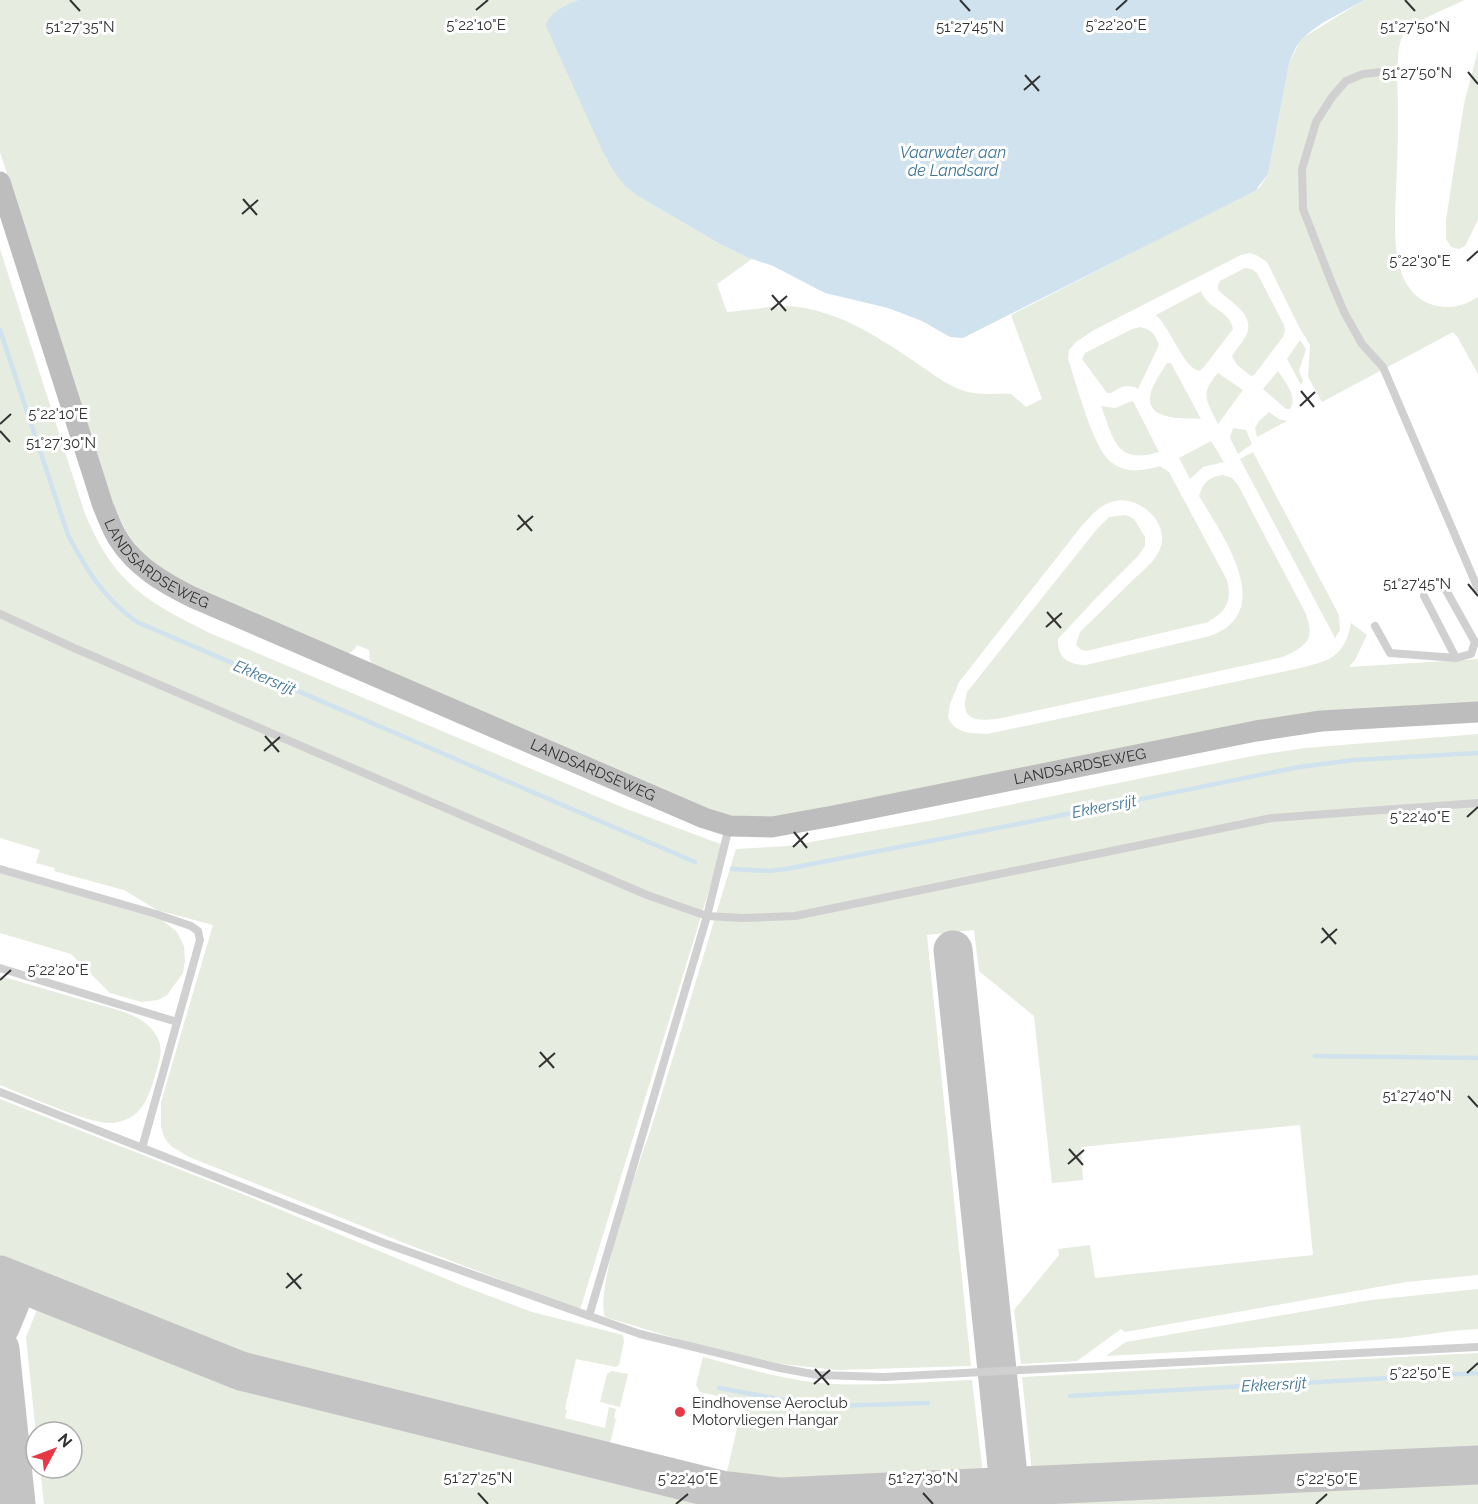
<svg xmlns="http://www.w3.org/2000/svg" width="1478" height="1504" viewBox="0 0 1478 1504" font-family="Raleway,sans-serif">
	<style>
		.green { fill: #e6ecdf }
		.water { fill: #cfe2ee }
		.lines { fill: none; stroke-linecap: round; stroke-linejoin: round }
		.stream { stroke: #cfe2ee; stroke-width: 4.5 }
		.taxiway { stroke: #c4c4c4; stroke-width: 39 }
		.lane { stroke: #d0d0d0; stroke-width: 8 }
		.secondary { stroke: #bdbdbd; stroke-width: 21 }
		.ticks { fill: none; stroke: #333; stroke-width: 2 }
		.poi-dot { fill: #e63946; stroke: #fff; stroke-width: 2 }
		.labels { text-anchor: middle; stroke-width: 6; stroke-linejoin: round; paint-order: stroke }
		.street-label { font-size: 15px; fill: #333; stroke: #fff }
		.poi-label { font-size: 15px; fill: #333; stroke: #fff; text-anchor: start }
		.water-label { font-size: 16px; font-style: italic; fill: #3f7597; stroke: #fff }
		.ticks-label { font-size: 15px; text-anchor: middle; fill: #333; stroke: #fff; stroke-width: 6; stroke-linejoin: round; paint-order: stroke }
	</style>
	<rect width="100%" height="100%" fill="#fff"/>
	<!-- green -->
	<g class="green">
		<path d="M0,0h578l-24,13 84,183 82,48 32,15 -35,25 10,28c25,-2 54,-9 78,-4 41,8 75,30 110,54 14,9 30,22 46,28 17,6 33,3 50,4l15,13 16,-8 -31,-84 249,-128 8,-13 21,-110 12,-25 63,-39h101c-17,8 -55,22 -63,37 -8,19 -3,65 -4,87 0,22 -1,43 -2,65 -1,36 -8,99 34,115 18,6 32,3 48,-7v77l-20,-36 -5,-6 -131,70 -14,-25 2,-32 -12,-20 -31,-63 -9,-6 -8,-3 -9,2 -147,75 -18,12 -7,8 -1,9c8,23 25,90 43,103 15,12 32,9 49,4l9,6 58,108c5,21 0,31 -19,42l-122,29 -6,-2 -4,-4 4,-13c18,-17 35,-35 53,-52 9,-9 22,-18 27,-31 11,-27 -23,-56 -49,-47 -13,4 -22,16 -31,26l-121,154 -9,22 -2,13c7,17 23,16 39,17l309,-65c32,-8 48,-10 55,-46l16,12 -12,25 -6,7 129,-8v46l-723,115 -33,-6 -29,-11 -319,-135 -4,-8 -1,-10 -12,-5 -3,5 -10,6 -172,-76 -30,-27 -16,-22 -12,-25 -114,-354z"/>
		<path d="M1478,50v170l-13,26 -6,3 -8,-2 -5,-8v-19l18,-116z"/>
		<path d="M0,249l84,262c29,72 61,90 128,123l412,174 99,37 -143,465 -168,-64 -223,-89 -18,-11 -6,-7 -4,-12v-25l52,-177 -56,-15 -33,-20 -70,-19 1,-3 -19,-5 4,-13 -40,-12z"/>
		<path d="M1245,268l7,1 5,4 27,52 1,5 -2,7 -29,38 -3,1 -14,-11 -5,-9c4,-7 10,-13 14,-20 10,-22 -15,-33 -28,-46v-5l2,-4z"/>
		<path d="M1201,291c6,18 29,19 32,38l-29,38 -5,4c-16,-4 -28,-42 -43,-56z"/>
		<path d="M1140,327c12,3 15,7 19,18l-21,44c-11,-6 -17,-2 -27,4h-4l-25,-34 3,-6 47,-24z"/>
		<path d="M1300,340l6,9 -7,22 4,10 -2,4 -14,-26z"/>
		<path d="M1167,363h4l30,56c-15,-1 -54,2 -51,-22 1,-11 11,-24 17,-34z"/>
		<path d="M1278,371c7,11 20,25 12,38h-4l-23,-20z"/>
		<path d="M1218,373l25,17 -25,34c-11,-23 -19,-30 0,-51z"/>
		<path d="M1132,401l2,2 25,49c-43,13 -45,-12 -58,-46l14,2z"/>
		<path d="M1269,412l10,7 8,2 -30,16 -2,-9 4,-7z"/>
		<path d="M1233,428l13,2 6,14 -14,10 -8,-16z"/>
		<path d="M1211,441l13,21 -21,5 -13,12 -11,-21z"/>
		<path d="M1253,452l86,163 1,15 -5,8 -95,-179z"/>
		<path d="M1223,475l9,3 6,7 67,127c11,27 2,34 -22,45l-276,60c-23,4 -50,9 -40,-25l130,-163 12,-12 17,-2 8,4 11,18v9l-7,10 -40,40 -40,43c-1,19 11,26 28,26l124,-29c68,-24 12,-102 -11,-140 4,-13 10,-20 24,-21z"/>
		<path d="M1478,734v541l-72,7 -281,50 -4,-3 -44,32 -56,3 -7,-54 45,-55 -1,-6 32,-4 5,33 218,-23 -13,-130 -219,22 2,33 -31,3 -18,-167 -55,-45 -5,-41 -47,5 44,431 -135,4 -54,-6 -84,-19 -93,-28c-11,-32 37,-160 49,-198 28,-90 54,-180 82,-270l52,-3 141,-25 329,-66 47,-7z"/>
		<path d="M0,873l162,47 15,12 7,14 1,15 -2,12 -16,22 -9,5 -17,2 -31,-9 -39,-39 -71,-21z"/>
		<path d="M0,976l121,35c17,6 31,13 38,30 4,11 0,21 -3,31 -7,25 -14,48 -44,51 -22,2 -88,-29 -112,-38z"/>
		<path d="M0,1099l250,98 213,89 69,26 91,23 1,7 -5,23 -3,2 -40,-8 -11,50 2,1 -2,8 40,10 4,-21 7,2 -2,9 2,1 -7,28 -140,-33 -240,-64 -229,-88z"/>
		<path d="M1478,1289v40c-31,1 -60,8 -90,10 -94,7 -188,12 -282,17l20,-14 245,-42z"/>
		<path d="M38,1307l207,83 80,21 405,93h-686l-4,-36h32v-36h-36v2l-10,-97z"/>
		<path d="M1478,1353v99l-446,20 -10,-95z"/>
		<path d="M703,1357c38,10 78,22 117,26 50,4 102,-1 152,-3l11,94c-83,5 -176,19 -257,2l17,-74 -43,-10 -4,-7z"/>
		<path d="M612,1371l16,3 -8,33 -20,-5 7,-28z"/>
		<path d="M1478,1478v26h-442l-1,-5z"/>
	</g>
	<!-- water -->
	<path class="water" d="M578,0h786c-20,12 -45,22 -62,39 -6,6 -10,17 -13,25l-21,110 -13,17 -292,147 -13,-1 -28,-16 -34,-13 -63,-15 -52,-27 -24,-8 -29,-14 -82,-48 -14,-11 -11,-15 -10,-18 -57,-126c3,-15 20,-20 32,-26z"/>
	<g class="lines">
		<!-- stream -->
		<g class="stream">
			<path d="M0,330l68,205c18,34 36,64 69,87l558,240"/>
			<path d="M732,869l37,2 17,-2 232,-45 281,-57 55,-7 124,-7"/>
			<path d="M1315,1056l163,2"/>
			<path d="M719,1388l65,12 48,6 96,-3"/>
			<path d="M1070,1396l408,-23"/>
		</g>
		<!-- taxiway -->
		<g class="taxiway">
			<path d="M953,950l58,554"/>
			<path d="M0,1275l241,96 480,119 59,7 698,-32"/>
			<path d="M0,1327l10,-24"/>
			<path d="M0,1349l16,155"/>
		</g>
		<!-- lane -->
		<g class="lane">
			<path d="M1382,72l-19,2 -17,7 -14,16 -16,25 -14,47 1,40 28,72 13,31 18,32 21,23 95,222"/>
			<path d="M1424,596l32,62"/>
			<path d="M0,614l74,34 573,247 60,21 35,2 53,-2 477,-98 206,-15"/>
			<path d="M1375,626l15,27 66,5 15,-4 4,-12 -33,-59"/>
			<path d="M0,869l156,45 35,12 7,5 2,9 -58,208"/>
			<path d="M0,968l177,54"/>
			<path d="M0,1092l384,151 256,91 140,34 38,7 66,2 594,-30"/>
			<path d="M589,1316l118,-400 22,-89"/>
		</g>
		<!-- secondary -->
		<path class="secondary" id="s1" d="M0,182l103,324c5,11 9,24 16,34 17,27 45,43 73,57l512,221 26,8 42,1 61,-11 423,-85 65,-10 157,-9"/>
	</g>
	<!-- ticks -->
	<path class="ticks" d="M70,0l10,11M960,0l10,11M1405,0l10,11M476,10l12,-10M1116,10l11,-10M1468,72l10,12M1025,75l14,16M1024,90l16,-14M243,199l14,16M242,214l16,-14M1467,261l11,-10M772,295l14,16M771,310l16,-14M1301,391l13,16M1300,406l15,-14M0,424l11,-10M0,431l10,11M518,515l14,16M517,530l16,-14M1468,584l10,12M1047,612l14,16M1046,627l16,-14M265,736l14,16M264,751l16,-14M1467,817l11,-10M794,832l13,16M793,847l15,-14M1322,928l14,16M1321,943l16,-14M0,980l11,-10M540,1052l14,16M539,1067l16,-14M1468,1096l10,11M1069,1149l14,16M1068,1164l16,-14M287,1273l14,16M286,1288l16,-14M815,1369l14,16M1467,1373l11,-10M814,1384l16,-14M478,1493l10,11M923,1493l10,11M676,1504l12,-10M1316,1504l11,-10"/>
	<!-- markers -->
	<circle class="poi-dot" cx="680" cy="1412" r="6"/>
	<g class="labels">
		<!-- street labels -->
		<g class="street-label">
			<text dy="5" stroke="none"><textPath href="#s1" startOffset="422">LANDSARDSEWEG</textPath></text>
			<text dy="5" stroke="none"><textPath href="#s1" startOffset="1412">LANDSARDSEWEG</textPath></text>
			<text dy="5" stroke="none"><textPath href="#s1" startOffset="908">LANDSARDSEWEG</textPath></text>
		</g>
		<!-- poi labels -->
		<g class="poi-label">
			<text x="692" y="1408">Eindhovense Aeroclub<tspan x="692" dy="17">Motorvliegen Hangar</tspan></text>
		</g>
		<!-- water labels -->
		<g class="water-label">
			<text x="953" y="158">Vaarwater aan<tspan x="953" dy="18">de Landsard</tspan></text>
			<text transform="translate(265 677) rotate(23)" y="6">Ekkersrijt</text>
			<text transform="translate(1104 806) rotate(-11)" y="6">Ekkersrijt</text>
			<text transform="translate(1274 1384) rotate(-3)" y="6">Ekkersrijt</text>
		</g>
	</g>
	<g class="ticks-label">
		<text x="476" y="30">5°22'10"E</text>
		<text x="1116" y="30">5°22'20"E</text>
		<text x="80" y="32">51°27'35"N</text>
		<text x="1415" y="32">51°27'50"N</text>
		<text x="970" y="32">51°27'45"N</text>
		<text x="1417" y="78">51°27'50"N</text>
		<text x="1420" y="266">5°22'30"E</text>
		<text x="58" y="419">5°22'10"E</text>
		<text x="61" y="448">51°27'30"N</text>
		<text x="1417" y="589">51°27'45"N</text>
		<text x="1420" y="822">5°22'40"E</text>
		<text x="58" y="975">5°22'20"E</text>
		<text x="1417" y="1101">51°27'40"N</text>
		<text x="1420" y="1378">5°22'50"E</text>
		<text x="478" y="1483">51°27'25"N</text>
		<text x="923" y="1483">51°27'30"N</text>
		<text x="688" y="1484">5°22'40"E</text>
		<text x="1327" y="1484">5°22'50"E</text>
	</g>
	<!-- north arrow -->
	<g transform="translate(54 1450) rotate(49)"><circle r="28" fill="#ffffff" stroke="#adadad" stroke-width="1.5"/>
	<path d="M0-4.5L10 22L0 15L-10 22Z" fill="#e63946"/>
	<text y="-9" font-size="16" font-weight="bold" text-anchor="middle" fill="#333333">N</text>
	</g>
</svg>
